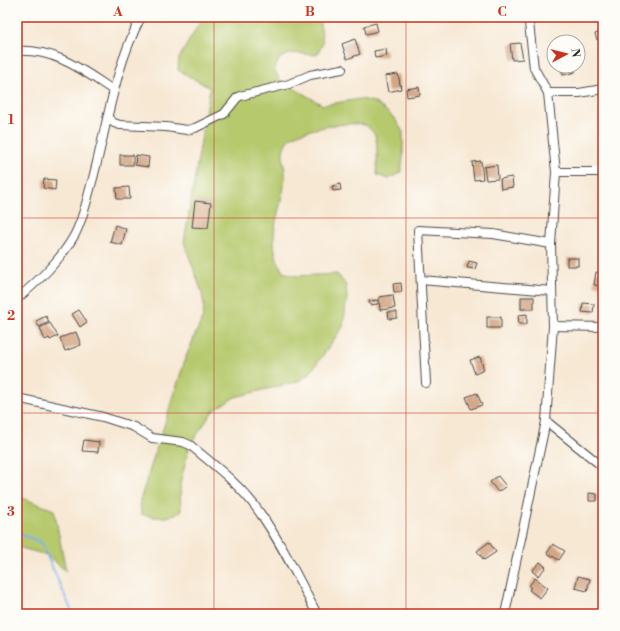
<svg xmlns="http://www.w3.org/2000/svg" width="620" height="631" viewBox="0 0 620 631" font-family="'Libre Bodoni',serif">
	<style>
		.green { fill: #b6c96d; stroke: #707a4c }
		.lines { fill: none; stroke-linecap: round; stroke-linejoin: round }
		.stream { stroke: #7bb2ea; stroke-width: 2 }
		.building { fill: #d3a686 }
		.minor-casing { stroke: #4a4744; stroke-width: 10 }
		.minor { stroke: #fff; stroke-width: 8 }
		.grid { fill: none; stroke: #c8321e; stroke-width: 1; stroke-opacity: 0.55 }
		.neatline { fill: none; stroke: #c8321e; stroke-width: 1.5 }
		.grid-label { font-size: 13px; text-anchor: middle; font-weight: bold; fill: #c8321e }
	</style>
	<rect width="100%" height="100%" fill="#fdfcf7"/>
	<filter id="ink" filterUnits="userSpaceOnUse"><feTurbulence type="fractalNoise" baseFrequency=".025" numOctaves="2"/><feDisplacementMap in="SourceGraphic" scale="8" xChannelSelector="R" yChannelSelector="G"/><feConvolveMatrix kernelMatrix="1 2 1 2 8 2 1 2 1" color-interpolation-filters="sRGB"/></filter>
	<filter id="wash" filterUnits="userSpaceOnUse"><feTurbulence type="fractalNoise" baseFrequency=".012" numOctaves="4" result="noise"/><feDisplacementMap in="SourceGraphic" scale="16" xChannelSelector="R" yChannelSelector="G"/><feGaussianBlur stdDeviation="0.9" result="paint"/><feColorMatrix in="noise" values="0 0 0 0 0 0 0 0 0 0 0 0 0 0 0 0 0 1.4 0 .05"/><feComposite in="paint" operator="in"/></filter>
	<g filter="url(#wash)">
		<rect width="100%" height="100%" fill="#f7e8d4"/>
		<!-- green -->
		<g class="green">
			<path d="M203,17h116l4,26 -6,12 -25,-2 -12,5 -6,12 7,11 42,24 37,-6 14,3 11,8 10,9 8,13v26l-2,14 -12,7 -12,-4c0,-10 1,-31 -2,-40 -1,-2 -6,-7 -8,-9 -11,-7 -71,4 -79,14 -10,14 -2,23 -3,38 -3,35 -22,59 -2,94l13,4 41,-2 9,11 1,13 -4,29 -33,46 -11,8 -64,16 -22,14 -23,34 -10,39 1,28c-16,7 -22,7 -40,2l-1,-14 47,-146 16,-37 1,-12 -2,-12 -18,-51 26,-154 -32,-18 1,-12z"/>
			<path d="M17,496l37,14 12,61 -19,-16 -30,-8z"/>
		</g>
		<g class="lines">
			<!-- stream -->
			<path class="stream" d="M17,533l24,9 32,72"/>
		</g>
		<g id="blocks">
			<!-- building -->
			<g class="building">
				<path d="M376,23l2,8 -12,3 -2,-8z"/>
				<path d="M603,31v7l-6,2 -2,-6z"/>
				<path d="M355,39l5,15 -13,5 -5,-15z"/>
				<path d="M520,43l3,16 -11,1 -2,-16z"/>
				<path d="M386,49l1,7 -12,2 -1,-7z"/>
				<path d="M560,66h14l1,6 -12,3z"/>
				<path d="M398,74l3,15 -13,3 -3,-16z"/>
				<path d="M419,87l1,8 -13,2 -1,-8z"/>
				<rect x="120" y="155" width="13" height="10"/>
				<path d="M136,155l13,2 -1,10 -13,-2z"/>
				<path d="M481,161l2,18 -9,1 -2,-18z"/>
				<path d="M497,165l1,14 -12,1 -2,-13z"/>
				<path d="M512,177l1,10 -12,2 -1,-10z"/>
				<path d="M44,179l12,1 -1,10 -12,-2z"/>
				<path d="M340,184l1,6 -8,1 -1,-5z"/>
				<path d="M129,187l1,12h-13l-1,-11z"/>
				<path d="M195,201l16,2 -3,25 -16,-1z"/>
				<path d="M115,225l11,4 -4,16 -12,-3z"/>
				<rect x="567" y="258" width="11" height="8"/>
				<path d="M469,261l8,2 -2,6 -8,-1z"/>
				<path d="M596,272l7,1v13l-9,-1z"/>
				<path d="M401,283l1,9h-8l-1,-8z"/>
				<path d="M393,295l2,13 -15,2 -1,-13z"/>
				<rect x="521" y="297" width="13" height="12"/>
				<path d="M378,300v4l-8,1 -1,-4z"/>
				<path d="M583,303l11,1 -1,9 -11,-1z"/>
				<path d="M79,310l8,12 -7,5 -8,-13z"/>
				<path d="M388,312h9v6l-8,1z"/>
				<path d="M527,314v10h-8l-1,-9z"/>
				<path d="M46,316l3,6 -10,5 -3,-6z"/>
				<rect x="487" y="317" width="14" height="11"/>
				<path d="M50,323l8,13 -8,4 -1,-2 -4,2 -5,-12z"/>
				<path d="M76,332l5,13 -16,6 -5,-13z"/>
				<path d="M480,357l4,13 -9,4 -5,-14z"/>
				<path d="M477,393l5,12 -11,4 -5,-12z"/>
				<path d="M84,440l15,2 -1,10 -16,-1z"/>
				<path d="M498,476l8,10 -8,6 -8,-10z"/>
				<path d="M589,493l8,1v7h-8z"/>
				<path d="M489,542l7,10 -12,8 -7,-9z"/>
				<path d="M553,544l12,7 -6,9 -12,-7z"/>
				<path d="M540,562l6,5 -8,9 -6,-5z"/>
				<path d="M578,576l12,3 -3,12 -12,-3z"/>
				<path d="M535,578l13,10 -8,10 -11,-8 2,-2 -2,-2z"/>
			</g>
		</g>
	</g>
	<g filter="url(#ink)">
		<use href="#blocks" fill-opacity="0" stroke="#4a4744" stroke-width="1"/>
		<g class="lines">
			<defs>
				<g id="minor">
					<path d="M17,51c39,-2 65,19 96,39"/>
					<path d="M548,93h31l24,-4"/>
					<path d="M108,118l6,5 6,2 46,2 21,3 8,-2 29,-14 13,-16 3,-2 49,-12 21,-9 32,-6"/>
					<path d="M556,172h47"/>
					<path d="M421,280l131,11"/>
					<path d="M17,299c21,-18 43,-38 57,-63 9,-16 13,-37 18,-54 15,-56 22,-113 49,-165"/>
					<path d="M553,326l50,1"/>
					<path d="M426,383l-8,-153 75,4 58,10"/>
					<path d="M17,398l86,19 31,10 18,11 31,4 7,3c24,20 52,41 70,68 22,31 39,67 57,101"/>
					<path d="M546,421l57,46"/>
					<path d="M505,614l41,-193 7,-95 -2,-82 5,-72 -8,-79 -14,-25 -5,-45 -3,-6"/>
				</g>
			</defs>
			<!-- minor casing -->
			<use href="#minor" class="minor-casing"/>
			<!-- minor -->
			<use href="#minor" class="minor"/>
		</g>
	</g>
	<!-- grid -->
	<path class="grid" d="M214,17v597M406,17v597M17,218h586M17,413h586"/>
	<!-- margin -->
	<rect width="620" height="631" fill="none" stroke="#fdfcf7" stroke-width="44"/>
	<!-- north arrow -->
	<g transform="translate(566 54) rotate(83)"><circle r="19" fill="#fdfcf7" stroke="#a9a8a5"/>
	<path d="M0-3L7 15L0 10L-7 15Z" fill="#c8321e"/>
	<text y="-6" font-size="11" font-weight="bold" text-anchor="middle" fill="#2b2b2b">N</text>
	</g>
	<rect x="22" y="22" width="576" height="587" class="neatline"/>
	<g class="grid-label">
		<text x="118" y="16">A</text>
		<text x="310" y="16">B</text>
		<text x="502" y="16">C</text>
		<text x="11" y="124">1</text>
		<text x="11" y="320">2</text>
		<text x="11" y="516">3</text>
	</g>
</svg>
